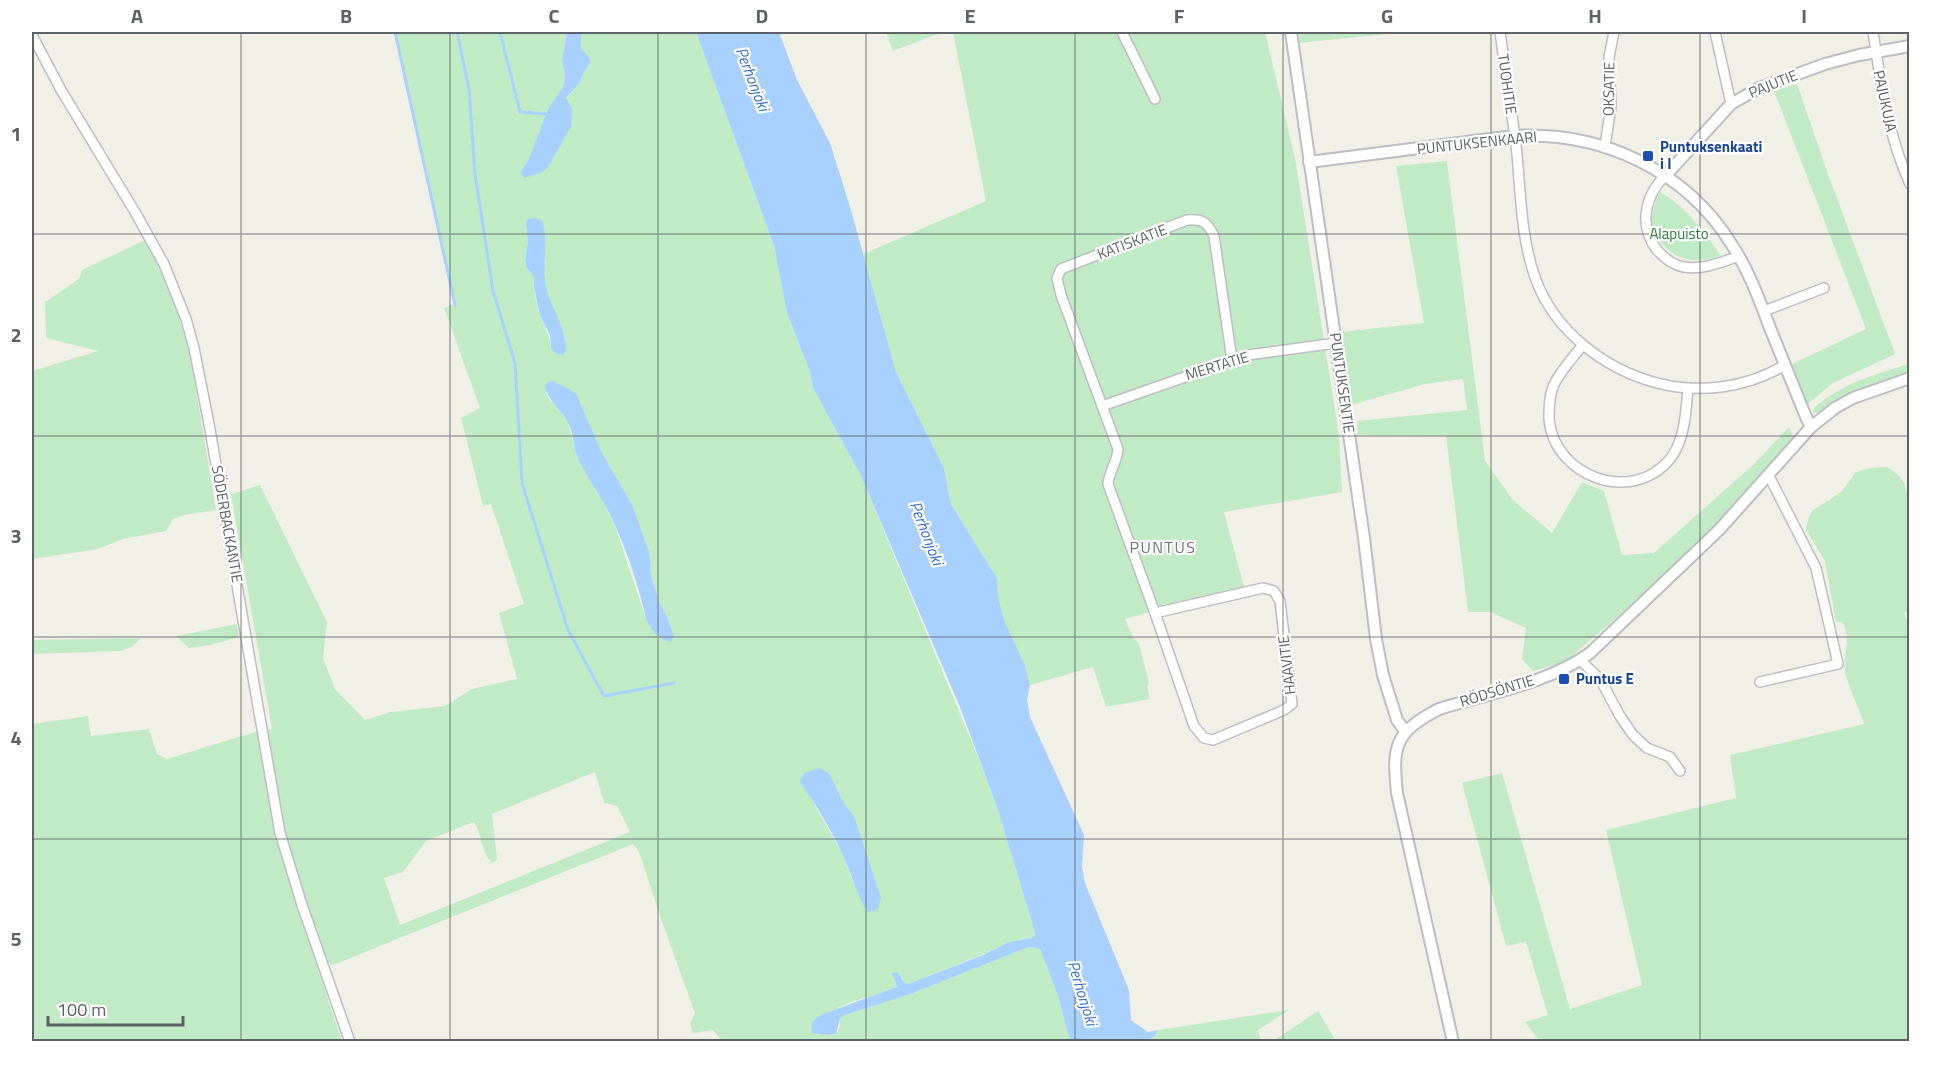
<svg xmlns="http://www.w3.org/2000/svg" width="1941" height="1073" viewBox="0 0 1941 1073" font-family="'Titillium Web',sans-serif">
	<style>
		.green { fill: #c1ebc5; fill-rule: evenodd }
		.water { fill: #a9d1ff }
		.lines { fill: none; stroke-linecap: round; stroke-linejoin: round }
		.stream { stroke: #a9d1ff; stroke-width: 3 }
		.minor-casing { stroke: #bbbec3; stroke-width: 12 }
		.tertiary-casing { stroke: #bbbec3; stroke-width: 14 }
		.minor { stroke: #fff; stroke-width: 9 }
		.tertiary { stroke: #fff; stroke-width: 10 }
		.grid { fill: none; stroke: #5e6168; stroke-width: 1.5; stroke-opacity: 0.55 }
		.transit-dot { fill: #1a4fb4; stroke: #fff; stroke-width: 2 }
		.labels { text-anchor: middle; stroke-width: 4.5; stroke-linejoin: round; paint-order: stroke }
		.street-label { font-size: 15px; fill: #5e6168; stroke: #fff }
		.transit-label { font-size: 15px; font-weight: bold; fill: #164399; stroke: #fff; text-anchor: start }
		.park-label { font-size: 15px; fill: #2b8137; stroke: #fff }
		.water-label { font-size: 16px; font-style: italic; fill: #3c72c6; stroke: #fff }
		.neighbourhood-label { font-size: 16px; letter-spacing: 1.5px; fill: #6f737a; stroke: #fff }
		.neatline { fill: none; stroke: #5e6168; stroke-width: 2 }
		.grid-label { font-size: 20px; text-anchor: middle; font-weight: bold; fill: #5e6168 }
	</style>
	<rect width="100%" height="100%" fill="#f1f0e7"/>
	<!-- green -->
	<g class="green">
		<path d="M396,32h169l1,5 -4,23 3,16 -2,11 -8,12 -27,62 -8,11 28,-5c11,-24 32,-41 18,-68l14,-16 4,-11 6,-8 -9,-16v-16h115l78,214 13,67 23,59 3,16 48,88 117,281 20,53 37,123 -1,4 -13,2 -113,45h-3l-3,-7 -9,1 4,9 -10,5 -36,10 -37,17 -2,13 16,3 8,-1 4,-7v-8l5,-4 63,-20 121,-48 11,2 18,47 12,45 -347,1 -10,-12 -20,3 -3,-9 5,-11 -34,-94 -22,-67 -6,-8 -300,121 -21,-13 30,89h-310v-317l56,-8 3,20 58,-7 8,25 10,5 88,-27 17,-3 -41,-235 29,-9 67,137 -4,36 12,31 30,31 26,-8 54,-6 27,-17 45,-10 -18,-66 25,-9 -33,-100 -8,2 -22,-88 19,-10 -36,-100 11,-4zM527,219l18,28v33l4,17 17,44 -15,7c-1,-13 -6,-20 -11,-32 -4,-12 -6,-27 -6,-39l-8,-10 -1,-8 3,-17 -2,-18zM546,392l30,1 27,62 29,49 18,50 1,21 9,29 6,10 8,22 -28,-17 -30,-90 -19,-40 -20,-33 -9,-33 -9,-14 -10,-10zM595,772l9,31 13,3 13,26 -230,93 -16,-47 19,-6 23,-31 48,-19c8,12 7,31 18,41l5,-3 -5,-46zM837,788l7,15 10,14 27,80 -27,-12 -10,-28 -36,-64z"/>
		<path d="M886,32h57l-50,19z"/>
		<path d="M953,32h312l30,126 44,277 3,57 -118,20 21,79 -29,7 -13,-1 -78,22 8,18 6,7 10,38 -2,5 3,12 -44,8 -13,-40 -63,18 -5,-20 -21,-45 -6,-24 -1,-18 -46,-74 -7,-36 -48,-96 -33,-118 123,-53z"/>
		<path d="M1300,32h106l-107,11z"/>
		<path d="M1797,84l31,90 67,180 -62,29 -25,21 -16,-40 74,-35 -92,-238z"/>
		<path d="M1447,161l38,300 28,39 39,33 30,-51 22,9 18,64 32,-2 100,-89 35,-37 5,13 -69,77 -56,55 -104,90 -32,9 -11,-12 4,-31 -36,-16h-22l-22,-176 -88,-1 -1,-14 110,-11 -4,-31 -38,5 -74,21 -10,-73 83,-9 -28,-157z"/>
		<path d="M1660,192c25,14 46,41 61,64 -9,2 -20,5 -29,4 -19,-2 -41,-20 -40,-40 0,-10 4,-19 8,-28z"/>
		<path d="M145,240l25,50 19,59 27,161 -32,5 -11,4 -7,12 -43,8 -25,10 -66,10v-188l66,-20 -52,-13 -1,-36 34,-23 3,-9z"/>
		<path d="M1909,364v8c-23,9 -50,15 -71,29 -9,5 -14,14 -25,11l1,-4c28,-25 60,-33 95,-44z"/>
		<path d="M1887,467c8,5 13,8 17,16 11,28 6,95 5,127l-5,3 6,13 -1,415h-370l-14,-19 23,-7 -22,-73 -20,4 -44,-163 40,-10 68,236 72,-24 -36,-155 130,-32 -6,-43 134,-31c-5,-17 -16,-36 -19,-54 -2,-16 7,-33 -3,-48h-6l-11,-61 -19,-31 2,-11 4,-8 29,-19 15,-20 14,-4z"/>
		<path d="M237,624l2,13 -29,8 -21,3 -13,-12z"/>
		<path d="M141,638l-8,8 -12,5 -89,3v-14z"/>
		<path d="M1289,1010l-31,20 3,11 -113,1 7,-6 3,-6z"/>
		<path d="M1318,1011l18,30h-63z"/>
	</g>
	<!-- water -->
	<g class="water">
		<path d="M565,32h16v16l9,11v5l-6,8 -4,11 -14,15 6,11 -1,18 -23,40 -8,6 -16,5 -4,-6 8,-11 21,-54 14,-20 2,-11 -3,-16 4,-23z"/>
		<path d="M696,32h83l18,48 33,63 21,67 45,162 48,96 7,36 46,74 1,18 6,24 21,45 5,20 -3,15 3,17 54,118 -2,32 3,16 44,107 2,30 17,12 10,-2 -3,6 -7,5h-78l-12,-45 -18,-47 -11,-2 -121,48 -63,20 -5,4 -4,15 -8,1 -16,-2c-3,-11 3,-15 11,-19l74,-27 -5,-14 5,-1 8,11 3,1 75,-29 27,-13 24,-5 1,-4 -37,-123 -38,-103 -99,-231 -48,-88 -3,-16 -23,-59 -13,-67z"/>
		<path d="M535,218l7,2c7,21 0,43 4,65 4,22 21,44 20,66l-3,4 -8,-2 -4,-5 -1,-13 -10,-19 -6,-29v-10l-8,-10 -1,-8 3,-17 -2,-18 1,-5z"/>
		<path d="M553,381l23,12 27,62 29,49 18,50 1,21 9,29 6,10 8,22 -3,6c-12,-1 -20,-14 -25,-23 -7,-34 -23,-80 -39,-110 -9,-18 -22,-35 -30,-53 -4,-10 -3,-21 -8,-31 -6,-15 -21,-23 -24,-39l3,-4z"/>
		<path d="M820,768l9,5 15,30 10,13 27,81 -3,12 -10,3c-11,-16 -15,-34 -23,-52 -12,-27 -28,-54 -45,-78l4,-9z"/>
	</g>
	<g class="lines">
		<!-- stream -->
		<g class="stream">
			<path d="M395,32l60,273"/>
			<path d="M457,32l12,57 6,85 18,117 22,72 7,120 46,147 36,66 70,-13"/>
			<path d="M500,32l20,80 27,2"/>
		</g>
		<defs>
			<g id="minor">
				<path d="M1122,32l33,67"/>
				<path d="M1500,32c5,37 11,75 16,113 5,44 4,92 20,135 19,51 68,89 121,103 43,11 89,5 128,-18"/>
				<path d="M1715,32l16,72"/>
				<path d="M1873,32c8,52 15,104 37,152"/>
				<path d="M32,35l29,55 74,122 29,52 22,55 8,29 15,76 71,409 22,72 48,137"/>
				<path d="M1605,146l6,-40 -2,-49 5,-25"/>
				<path d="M1666,175c-21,20 -28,50 -9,75 7,8 16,15 27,17 19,3 38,-5 55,-11"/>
				<path d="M1764,311l60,-23"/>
				<path d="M1582,346c-10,13 -23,26 -29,41 -4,10 -4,21 -4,32 5,58 83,86 121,40 15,-19 16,-48 18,-71"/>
				<path d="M1102,406l146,-51 88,-12"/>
				<path d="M1263,588l11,3 6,10 12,103 -8,6 -71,30 -9,-2 -10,-12 -39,-113z"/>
				<path d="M1155,613l-47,-129c1,-13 9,-21 10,-35l-57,-154 -4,-17 4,-9 126,-49c16,-1 20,2 27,16l18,124"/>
				<path d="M1580,660l20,19 20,37 13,19 14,13 23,9 10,14"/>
				<path d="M1760,682l78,-18 -22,-96 -47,-92"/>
			</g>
			<g id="tertiary">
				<path d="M1291,32l73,506 12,101 7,36 14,45 8,11"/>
				<path d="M1309,162l205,-26c87,-5 172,34 218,109 17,26 27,54 38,83 12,30 24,60 36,89l5,10"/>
				<path d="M1666,175l65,-71 28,-16 66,-24 34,-9 51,-9"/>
				<path d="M1453,1042l-56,-249c-5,-48 -2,-61 42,-84 48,-15 110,-26 151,-56l129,-123 92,-103 24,-19 18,-10 57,-20"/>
			</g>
		</defs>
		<!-- minor casing -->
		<use href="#minor" class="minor-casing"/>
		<!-- tertiary casing -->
		<use href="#tertiary" class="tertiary-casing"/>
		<!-- minor -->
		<use href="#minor" class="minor"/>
		<!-- tertiary -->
		<use href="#tertiary" class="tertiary"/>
	</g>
	<!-- grid -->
	<path class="grid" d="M241,32v1010M450,32v1010M658,32v1010M866,32v1010M1075,32v1010M1283,32v1010M1491,32v1010M1700,32v1010M32,234h1878M32,436h1878M32,637h1878M32,839h1878"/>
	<!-- markers -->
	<g class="transit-dot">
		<rect x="1642" y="150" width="12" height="12" rx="3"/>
		<rect x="1558" y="673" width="12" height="12" rx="3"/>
	</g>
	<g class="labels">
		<!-- street labels -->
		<g class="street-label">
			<text transform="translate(1507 84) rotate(82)" y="5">TUOHITIE</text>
			<text transform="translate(1773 84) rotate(-22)" y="5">PAJUTIE</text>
			<text transform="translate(1609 89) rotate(-89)" y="5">OKSATIE</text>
			<text transform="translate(1885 101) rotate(78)" y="5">PAJUKUJA</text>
			<text transform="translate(1477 143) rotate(-6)" y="5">PUNTUKSENKAARI</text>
			<text transform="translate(1132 242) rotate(-21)" y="5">KATISKATIE</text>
			<text transform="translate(1217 366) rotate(-17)" y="5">MERTATIE</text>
			<text transform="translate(1342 383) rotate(82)" y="5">PUNTUKSENTIE</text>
			<text transform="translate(227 524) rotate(80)" y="5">SÖDERBACKANTIE</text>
			<text transform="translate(1287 665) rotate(-97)" y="5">HAAVITIE</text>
			<text transform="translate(1497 691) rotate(-17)" y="5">RÖDSÖNTIE</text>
		</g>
		<!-- transit labels -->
		<g class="transit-label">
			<text x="1660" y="152">Puntuksenkaati<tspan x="1660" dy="17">i I</tspan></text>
			<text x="1576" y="684">Puntus E</text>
		</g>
		<!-- park labels -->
		<g class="park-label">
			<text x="1679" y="239">Alapuisto</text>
		</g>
		<!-- water labels -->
		<g class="water-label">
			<text transform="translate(753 79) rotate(69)" y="6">Perhonjoki</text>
			<text transform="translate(927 533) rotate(69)" y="6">Perhonjoki</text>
			<text transform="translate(1083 993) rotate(73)" y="6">Perhonjoki</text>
		</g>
		<!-- neighbourhood labels -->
		<g class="neighbourhood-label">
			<text x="1163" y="553">PUNTUS</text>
		</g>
	</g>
	<!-- border -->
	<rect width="1941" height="1073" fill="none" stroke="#ffffff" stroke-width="66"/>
	<!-- scale -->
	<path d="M48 1016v9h135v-9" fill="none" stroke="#5e6168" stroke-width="3"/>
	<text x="57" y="1016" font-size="18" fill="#5e6168" stroke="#ffffff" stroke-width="4.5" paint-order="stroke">100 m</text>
	<rect x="33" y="33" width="1875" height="1007" class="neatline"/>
	<g class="grid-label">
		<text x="137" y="23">A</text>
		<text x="346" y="23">B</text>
		<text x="554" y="23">C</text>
		<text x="762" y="23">D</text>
		<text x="970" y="23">E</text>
		<text x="1179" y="23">F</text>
		<text x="1387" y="23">G</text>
		<text x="1595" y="23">H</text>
		<text x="1804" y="23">I</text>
		<text x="16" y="141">1</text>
		<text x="16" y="342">2</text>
		<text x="16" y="543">3</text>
		<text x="16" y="745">4</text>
		<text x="16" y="946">5</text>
	</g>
</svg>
